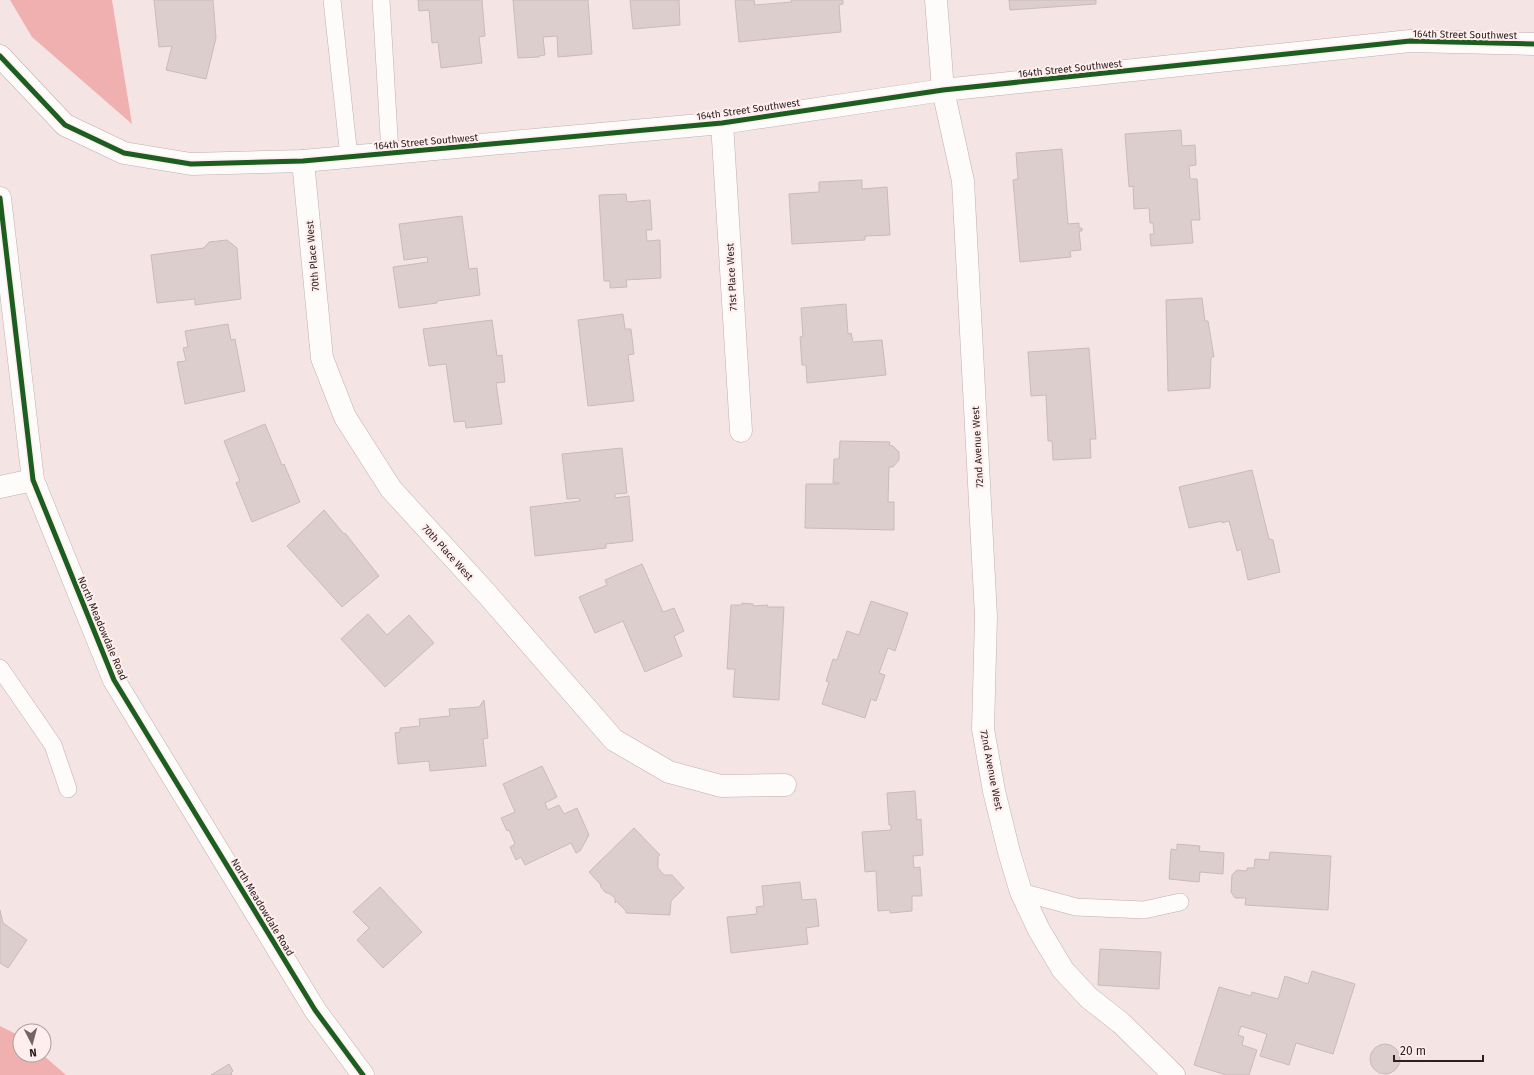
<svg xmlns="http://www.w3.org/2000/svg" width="1534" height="1075" viewBox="0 0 1534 1075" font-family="'Fira Sans',sans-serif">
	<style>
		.forest { fill: #f1b0b0 }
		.building { fill: #dccecd; stroke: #cabbbb }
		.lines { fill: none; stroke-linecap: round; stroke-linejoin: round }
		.service-casing { stroke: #bfb0b0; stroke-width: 18 }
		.minor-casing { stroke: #bfb0b0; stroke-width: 23 }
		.service { stroke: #fefbfb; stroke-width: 17 }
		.minor { stroke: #fefbfb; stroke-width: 22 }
		.cycleway-casing { stroke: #feefee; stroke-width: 8 }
		.cycleway { stroke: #1b5e20; stroke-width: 5 }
		.labels { text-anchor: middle; stroke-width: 4; stroke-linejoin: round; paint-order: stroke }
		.street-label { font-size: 10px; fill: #2e2020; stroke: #feefee }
	</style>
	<rect width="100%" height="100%" fill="#f5e4e4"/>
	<!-- forest -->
	<g class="forest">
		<path d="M10,0h102l20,124 -100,-87z"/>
		<path d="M0,1026l20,10v19h23l23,20h-66z"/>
	</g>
	<!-- building -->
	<g class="building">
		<path d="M154,0h59l3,38 -10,41 -40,-9 6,-24 -13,1z"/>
		<path d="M418,0h64l3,36 -6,1 3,26 -41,5 -3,-26 -6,1 -3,-33 -10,1z"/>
		<path d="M513,0h75l4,54 -34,3 -1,-21 -14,1 2,18 -6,1v1l-21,1z"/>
		<path d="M630,0h49l1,25 -47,4z"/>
		<path d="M735,0h19l1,5 37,-3 -1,-2h52v4l-4,1 2,27 -102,10z"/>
		<path d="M1009,0h87v4l-86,6z"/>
		<path d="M1181,130l1,16 13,-1 1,20 -7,1 1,13h7l3,41h-9l2,23 -42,3 -1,-12h4l-1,-11h-3l-1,-15 -15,1 -1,-23 -4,1 -4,-53z"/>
		<path d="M1062,149l6,75 11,-1v5h3v3h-3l2,19 -11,1 1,6 -51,5 -7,-82 5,-1 -2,-26z"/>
		<path d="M862,180v9l25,-2 3,48 -25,1v4l-73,4 -3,-50 30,-2v-10z"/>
		<path d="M626,194l1,8 23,-2 2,30h-6l1,11 13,-1 1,38 -35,2 1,7 -17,1v-7h-6l-5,-86z"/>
		<path d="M462,216l7,53 8,-1 3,27 -43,6v2l-38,5 -6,-41 35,-5 -1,-5 -23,3 -5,-36z"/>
		<path d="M227,240l10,8 4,51 -46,6v-6l-38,4 -6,-48 53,-7 5,-6z"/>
		<path d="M1202,298l3,23h3l6,36h-3l-1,31 -42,3 -2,-91z"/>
		<path d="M846,304l2,30 3,-1 2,9 29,-2 4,35 -79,8 -1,-18h-4l-2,-28 3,-1 -2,-28z"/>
		<path d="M623,314l2,15h6l3,25 -6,1 6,46 -46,5 -10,-86z"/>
		<path d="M492,320l5,36 5,-1 3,27 -9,1 6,41 -36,4 -1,-7 -11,1 -8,-58 -17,2 -6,-37z"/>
		<path d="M228,324l3,16 4,-1 10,52 -60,13 -8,-42 9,-1 -3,-13 5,-1 -3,-16z"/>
		<path d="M1089,348l7,91h-6l1,19 -38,2 -1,-19h-4l-2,-46 -15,1 -3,-44z"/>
		<path d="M265,424l17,41 2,-1 16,38 -48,20 -16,-39 4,-2 -16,-40z"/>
		<path d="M840,441l50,1 -1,3 4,1 6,6v8l-6,7h-4l-1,35h6v28l-89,-2 1,-44h33v-1h-6l1,-24h5z"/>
		<path d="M622,448l5,45 -12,1v4l14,-2 4,45 -27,3v4l-71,8 -5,-49 50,-6 -1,-3 -12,1 -5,-45z"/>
		<path d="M1252,470l17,69 4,1 7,32 -32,8 -7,-31 -4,2 -8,-30 -7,2v-2l-33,7 -10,-41z"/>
		<path d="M324,510l20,24 1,-1 34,43 -37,31 -55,-61z"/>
		<path d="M642,564l21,48 11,-4 10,23 -10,5 8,20 -37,16 -22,-51 -28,12 -16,-36 28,-12 -2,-5z"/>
		<path d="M871,601l37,12 -13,38 -7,-3 -9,25 6,2 -9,26 -5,-2 -6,19 -43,-14 7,-22 -3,-1 7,-22 4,1 10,-29 12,4z"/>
		<path d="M742,603l11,1v2l15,-1 -1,2h17l-5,93 -46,-3 2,-28h-8l4,-64h11z"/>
		<path d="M368,614l19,21 22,-20 25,28 -49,44 -44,-48z"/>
		<path d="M484,700l4,38 -5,1 3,27 -56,5 -1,-10 -31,3 -3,-31 5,-1v-4l20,-2 -1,-7 31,-3 -1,-7 30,-2z"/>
		<path d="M542,766l15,31 -12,6 3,7 11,-5 5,9 13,-6 12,27 -9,16 -4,2 -5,-10 -46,22 -4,-8 -5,3 -6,-13 5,-3 -6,-14 -2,1 -6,-13 14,-6 -12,-28z"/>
		<path d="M915,791l2,29 4,-1 2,36 -10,1 1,12 6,-1 2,29h-10v15l-22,2v-3l-12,1 -2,-40 -11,1 -3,-40 29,-2v-5h-2l-2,-32z"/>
		<path d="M634,828l26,27 -2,2v11l6,7h8l12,13 -13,13 -1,14 -44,-2v-2l-10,-10 -1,2v-5l-5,-4 -5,-2 -5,-6 1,-1 -12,-13z"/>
		<path d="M1177,844l23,2 -1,5 25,2 -1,21 -23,-2 -1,10 -30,-3 2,-30 6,1z"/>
		<path d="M1270,852l61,4 -3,54 -83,-5 1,-7h-11l-4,-6 1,-17 5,-5 10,1v-3h7l1,-9 14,1z"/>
		<path d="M800,882l2,18 14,-1 3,27 -13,2 2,16 -77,9 -4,-36 30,-3 -1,-7 8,-1 -2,-20z"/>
		<path d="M380,887l42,45 -39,36 -26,-28 12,-12 -16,-16z"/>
		<path d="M0,910l3,13 24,17 -19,28 -8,-5z"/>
		<path d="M1100,949l61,3 -2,37 -61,-4z"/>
		<path d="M1312,971l43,13 -22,70 -37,-11 -7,22 -29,-9 7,-22 -26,-8 -3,9 6,2 -2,8 15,5 -8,25h-23l-32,-10 25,-78 32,9 1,-4 26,7 7,-23 23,8z"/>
		<circle cx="1385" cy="1059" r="15"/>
		<path d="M229,1064l4,7 -2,2 1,2h-21z"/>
	</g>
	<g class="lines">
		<defs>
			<g id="service">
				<path d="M332,0l17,157"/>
				<path d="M381,0l9,153"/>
				<path d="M0,668l53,77 15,44"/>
				<path d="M1021,892l55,15 68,3 36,-8"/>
			</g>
			<g id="minor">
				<path d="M936,0l7,90 20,91 23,435 -3,113 11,62 15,61 12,40 18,38 24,40 26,28 32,25 53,52"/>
				<path d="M0,56l65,69 59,28 67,11 112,-3 419,-38 221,-33 467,-49 124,3"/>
				<path d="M722,123l19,308"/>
				<path d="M303,161l19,197 23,59 46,72 95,104 128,147 55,32 52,14 64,-1"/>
				<path d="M0,198l33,282 81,200 201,330 48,65"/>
				<path d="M0,487l33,-7"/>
			</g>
		</defs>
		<!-- service casing -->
		<use href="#service" class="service-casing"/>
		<!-- minor casing -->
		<use href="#minor" class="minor-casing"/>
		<!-- service -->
		<use href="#service" class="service"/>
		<!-- minor -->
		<use href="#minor" class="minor"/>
		<defs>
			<g id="cycleway">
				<path d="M0,56l65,69 59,28 67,11 112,-3 419,-38 221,-33 467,-49 124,3"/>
				<path d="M0,198l33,282 81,200 201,330 48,65"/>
			</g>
		</defs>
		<!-- cycleway casing -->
		<use href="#cycleway" class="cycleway-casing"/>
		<!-- cycleway -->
		<use href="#cycleway" class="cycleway"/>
	</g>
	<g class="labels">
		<!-- street labels -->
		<g class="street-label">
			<text transform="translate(1465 34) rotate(1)" y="4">164th Street Southwest</text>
			<text transform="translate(1070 68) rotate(-6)" y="4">164th Street Southwest</text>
			<text transform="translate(748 109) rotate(-8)" y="4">164th Street Southwest</text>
			<text transform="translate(426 141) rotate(-5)" y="4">164th Street Southwest</text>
			<text transform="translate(312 256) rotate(-95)" y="4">70th Place West</text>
			<text transform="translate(731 277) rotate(-93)" y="4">71st Place West</text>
			<text transform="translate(977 447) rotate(-93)" y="4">72nd Avenue West</text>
			<text transform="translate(448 552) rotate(48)" y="4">70th Place West</text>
			<text transform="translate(103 628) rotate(67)" y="4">North Meadowdale Road</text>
			<text transform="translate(992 770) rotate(79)" y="4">72nd Avenue West</text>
			<text transform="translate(263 907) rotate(59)" y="4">North Meadowdale Road</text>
		</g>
	</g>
	<!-- north arrow -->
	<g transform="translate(32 1043) rotate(174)"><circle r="19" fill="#feefee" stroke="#ab9c9c"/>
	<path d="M0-3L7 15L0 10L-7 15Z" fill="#746565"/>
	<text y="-6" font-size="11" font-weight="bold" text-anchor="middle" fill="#2e2020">N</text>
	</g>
	<!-- scale -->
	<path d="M1394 1055v6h89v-6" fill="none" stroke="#2e2020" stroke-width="2"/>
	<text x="1400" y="1055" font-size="12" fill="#2e2020" stroke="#feefee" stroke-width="3" paint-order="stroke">20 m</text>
</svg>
